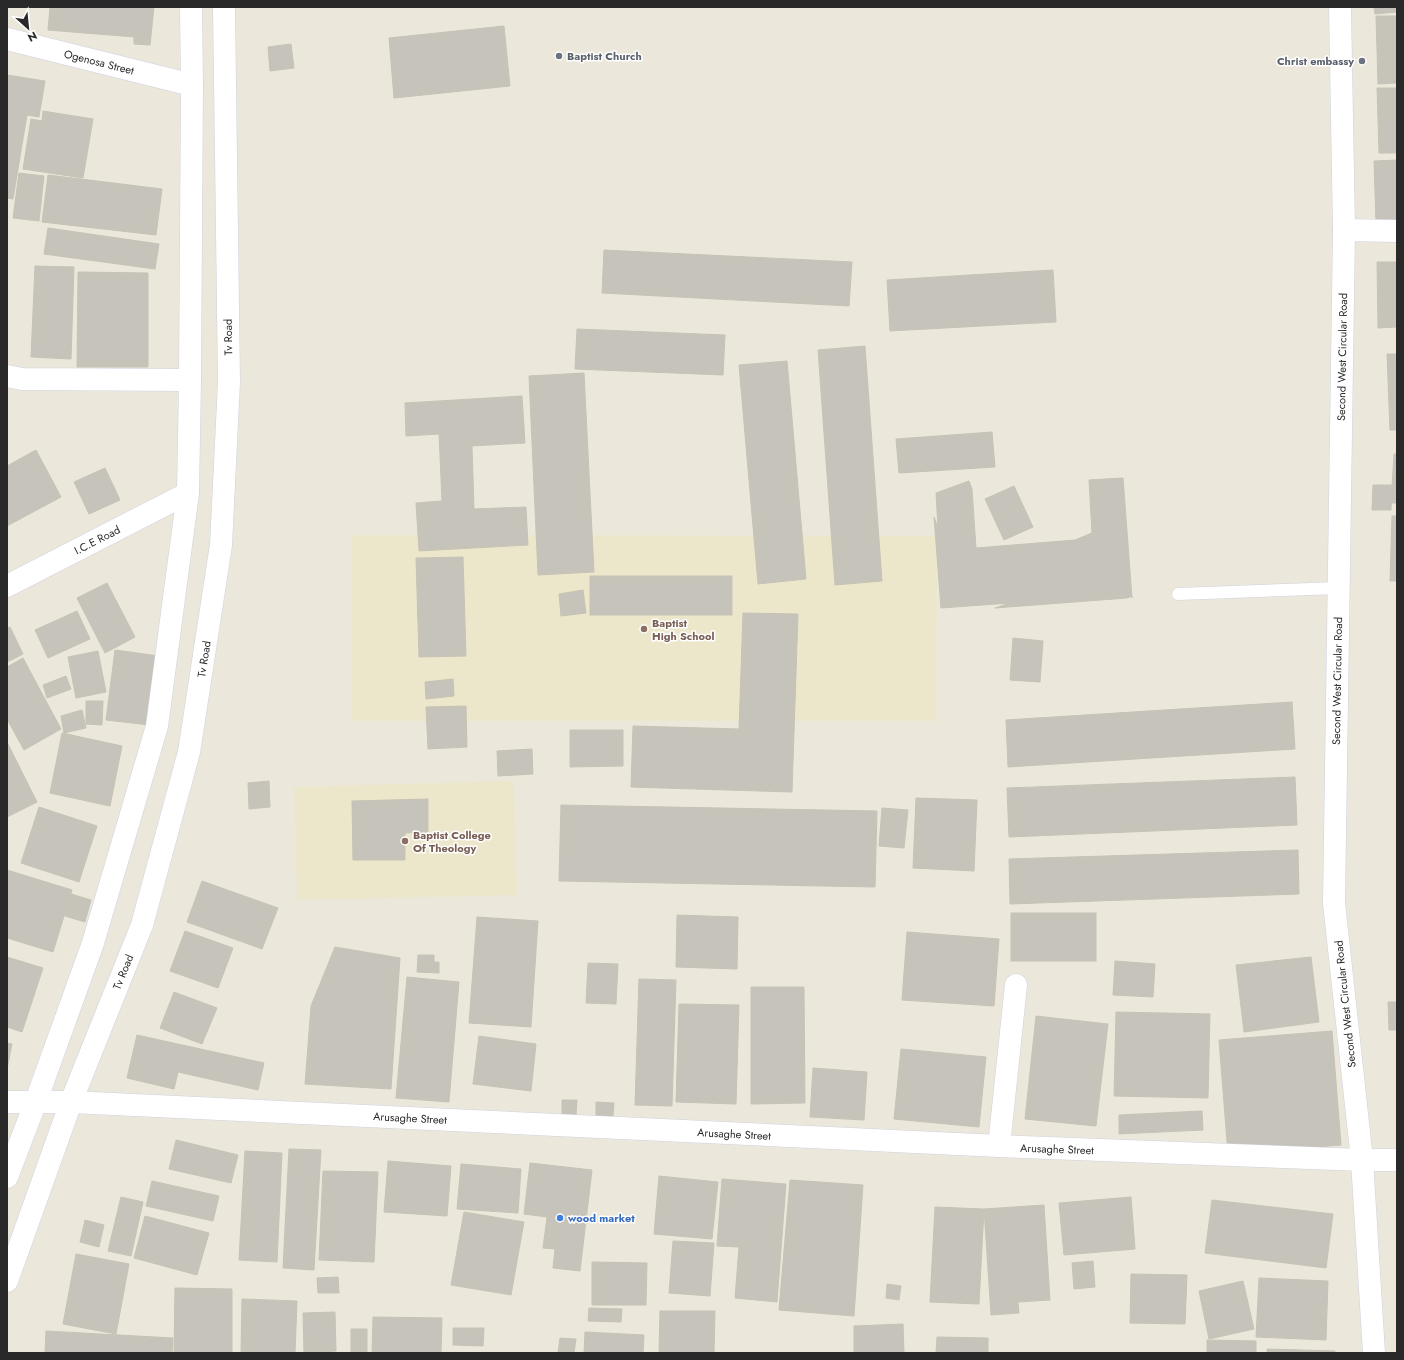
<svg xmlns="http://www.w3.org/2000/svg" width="1404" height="1360" viewBox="0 0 1404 1360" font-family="Jost,sans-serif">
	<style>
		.education { fill: #ece7cb }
		.building { fill: #c6c3bb; stroke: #c6c3b5 }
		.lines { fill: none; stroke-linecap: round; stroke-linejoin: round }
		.lane-casing { stroke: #d0d1e1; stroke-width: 13 }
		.street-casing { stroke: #d0d1e1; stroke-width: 23 }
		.secondary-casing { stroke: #d0d1e1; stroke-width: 23 }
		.lane { stroke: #fff; stroke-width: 12 }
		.street { stroke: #fff; stroke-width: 22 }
		.secondary { stroke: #fff; stroke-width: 22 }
		.worship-dot { fill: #6b7280; stroke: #fff; stroke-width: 1.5 }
		.education-dot { fill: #8d6e63; stroke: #fff; stroke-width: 1.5 }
		.shop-dot { fill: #3f7fe0; stroke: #fff; stroke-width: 1.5 }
		.labels { text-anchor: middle; stroke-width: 3; stroke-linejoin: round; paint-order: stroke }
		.worship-label { font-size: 11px; font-weight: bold; fill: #5b616d; stroke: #fff; text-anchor: start }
		.street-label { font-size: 11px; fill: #292929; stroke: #fff }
		.education-label { font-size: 11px; font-weight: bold; fill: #785e54; stroke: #fff; text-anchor: start }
		.shop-label { font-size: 11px; font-weight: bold; fill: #366cbe; stroke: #fff; text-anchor: start }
	</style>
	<rect width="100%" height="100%" fill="#ebe7db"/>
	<!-- education -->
	<g class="education">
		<path d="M352,535l585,1 -1,185h-584z"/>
		<path d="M514,781l3,114 -220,5 -3,-113z"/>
	</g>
	<!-- building -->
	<g class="building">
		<path d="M50,7h104l-4,38 -16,-1v-7l-86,-7z"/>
		<path d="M1374,7h23v5l-22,2z"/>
		<path d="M1376,16h21v67l-19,1z"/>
		<path d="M504,26l6,60 -116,12 -5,-60z"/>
		<path d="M291,44l3,24 -24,3 -2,-24z"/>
		<path d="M7,75l38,6 -6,36 -12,-2 -14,84 -6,-1z"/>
		<path d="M1377,88h20v65h-18z"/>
		<path d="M43,111l50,8 -10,59 -60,-9 8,-50 11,2z"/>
		<path d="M1397,160v62l-21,1 -2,-62z"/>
		<path d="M19,173l25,3 -5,45 -26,-3z"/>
		<path d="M48,175l114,14 -6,46 -114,-13z"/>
		<path d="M48,228l111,16 -4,25 -111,-15z"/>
		<path d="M604,250l248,12 -3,44 -247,-13z"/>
		<path d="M1377,262h20v65l-19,1z"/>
		<path d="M35,266l39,1 -3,92 -40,-2z"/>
		<path d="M1053,270l3,52 -166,9 -3,-51z"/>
		<path d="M78,272l70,1v94h-71z"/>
		<path d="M577,329l148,6 -2,40 -148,-6z"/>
		<path d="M865,346l17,235 -47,4 -17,-235z"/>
		<path d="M1387,354h10v76h-7z"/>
		<path d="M787,361l19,218 -48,5 -19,-219z"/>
		<path d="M584,373l10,199 -56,3 -9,-199z"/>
		<path d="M522,396l3,47 -53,3 2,63 52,-2 2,38 -109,6 -3,-48 26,-2 -3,-67 -33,2 -1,-33z"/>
		<path d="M992,432l3,35 -96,6 -3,-34z"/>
		<path d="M36,450l25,47 -54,29v-60z"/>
		<path d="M1394,454h3v49h-6z"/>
		<path d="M105,468l15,32 -31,14 -15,-32z"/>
		<path d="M1123,478l9,120v-2l-5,2 -132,10 15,-5 -69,5 -7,-91 4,11 -2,-35 33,-12 3,8 4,59 99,-8 17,-7 -3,-53z"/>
		<path d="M1373,485h19l-1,25h-19z"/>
		<path d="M1014,486l19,41 -29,13 -19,-41z"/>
		<path d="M1392,516h5v65h-7z"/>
		<path d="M463,557l3,99 -47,1 -3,-99z"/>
		<rect x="590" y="576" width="142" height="39"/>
		<path d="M107,583l28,54 -30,16 -28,-55z"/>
		<path d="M583,590l3,23 -25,3 -2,-22z"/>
		<path d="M77,611l13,28 -42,19 -13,-28z"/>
		<path d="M743,613l55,1 -6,178 -161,-5 2,-61 106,3z"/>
		<path d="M10,627l13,27 -16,8v-34z"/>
		<path d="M1013,638l30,3 -3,41 -30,-2z"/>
		<path d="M115,650l44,6 -9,69 -44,-5z"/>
		<path d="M98,651l8,41 -30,6 -8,-41z"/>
		<path d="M23,658l38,71 -37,21 -17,-31v-52z"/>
		<path d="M66,676l5,13 -24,9 -4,-13z"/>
		<path d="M453,679l1,17 -28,3 -1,-17z"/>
		<path d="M86,701h17l-1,24 -16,-1z"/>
		<path d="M1292,702l3,47 -287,18 -2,-47z"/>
		<path d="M466,706l1,41 -39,2 -2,-42z"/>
		<path d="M82,710l4,18 -22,5 -3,-17z"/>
		<path d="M570,730h53v36l-53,1z"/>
		<path d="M62,733l60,13 -12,60 -60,-13z"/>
		<path d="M7,742l30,60 -30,15z"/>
		<path d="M532,749l1,25 -35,2 -1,-25z"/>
		<path d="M1295,777l2,48 -288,12 -2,-49z"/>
		<path d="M269,781l1,26 -21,2 -1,-26z"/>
		<path d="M916,798l61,2 -3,71 -61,-3z"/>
		<path d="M428,799v33l-23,1v27h-52l-1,-59z"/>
		<path d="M561,805l316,6 -2,76 -316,-6z"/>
		<path d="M39,807l58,19 -18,56 -58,-19z"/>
		<path d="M882,808l26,2 -4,38 -25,-2z"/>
		<path d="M1298,850l1,44 -289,10 -1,-45z"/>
		<path d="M7,870l65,20 -19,62 -46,-14z"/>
		<path d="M202,881l76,27 -16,41 -75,-27z"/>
		<path d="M71,894l20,6 -6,22 -20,-6z"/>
		<rect x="1011" y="913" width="85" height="48"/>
		<path d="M677,915l61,2 -1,52 -61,-2z"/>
		<path d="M477,917l61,4 -7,106 -62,-4z"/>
		<path d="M185,931l48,17 -15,40 -48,-17z"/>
		<path d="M907,932l92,7 -5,67 -92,-6z"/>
		<path d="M335,947l65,11 -9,131 -86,-5 6,-78z"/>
		<path d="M418,955h16v7h5v11l-22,-1z"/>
		<path d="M7,957l36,11 -21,64 -15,-5z"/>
		<path d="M1311,957l8,65 -75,10 -8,-67z"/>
		<path d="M1115,961l40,3 -2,33 -40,-2z"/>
		<path d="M588,963l30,1 -2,40 -30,-1z"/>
		<path d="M407,977l52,5 -10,120 -53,-4z"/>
		<path d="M639,979l37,1 -4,126 -37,-1z"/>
		<path d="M751,987h53l1,116 -54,1z"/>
		<path d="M174,992l43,16 -15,36 -42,-16z"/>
		<path d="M1388,1002h9v28h-8z"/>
		<path d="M679,1004l60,1 -3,99 -60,-2z"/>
		<path d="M1116,1012l94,2 -2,84 -94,-2z"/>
		<path d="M1036,1016l72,8 -12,102 -71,-7z"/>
		<path d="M1332,1031l9,114 -113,9 -9,-114z"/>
		<path d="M137,1035l127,28 -6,27 -80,-18 -4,17 -47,-11z"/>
		<path d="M479,1036l57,8 -5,47 -58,-7z"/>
		<path d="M7,1043l5,1 -5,25z"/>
		<path d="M901,1049l85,8 -7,70 -85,-8z"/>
		<path d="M813,1068l54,4 -3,48 -54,-3z"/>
		<path d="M562,1100h15l-1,15 -14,-1z"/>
		<path d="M596,1102l18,1 -1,13h-17z"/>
		<path d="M1202,1111l1,19 -84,4v-19z"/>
		<path d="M176,1140l62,15 -7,28 -62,-14z"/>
		<path d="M289,1149l32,1 -7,120 -31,-2z"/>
		<path d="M245,1151l37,2 -5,109 -38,-2z"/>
		<path d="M388,1161l63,5 -4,50 -63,-4z"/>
		<path d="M530,1163l62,7 -12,101 -27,-3 2,-19 -12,-1 4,-31 -23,-3z"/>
		<path d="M461,1164l60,5 -3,44 -61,-4z"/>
		<path d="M323,1171l55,1 -4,90 -55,-2z"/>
		<path d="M659,1176l59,6 -6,57 -58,-5z"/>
		<path d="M722,1179l64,5 -9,118 -42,-4 4,-51 -22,-1z"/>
		<path d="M790,1180l73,5 -9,131 -75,-6z"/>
		<path d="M152,1181l67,15 -6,25 -67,-15z"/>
		<path d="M121,1197l22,5 -12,54 -23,-5z"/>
		<path d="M1131,1197l4,52 -71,6 -5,-52z"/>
		<path d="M1212,1200l121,14 -7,54 -121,-15z"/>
		<path d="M1044,1205l6,95 -32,2 1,11 -28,2 -7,-106z"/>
		<path d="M935,1207l49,2 -5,95 -49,-2z"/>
		<path d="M464,1212l60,10 -13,73 -60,-10z"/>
		<path d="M145,1216l64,17 -12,42 -63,-17z"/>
		<path d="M85,1220l19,5 -5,22 -19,-5z"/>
		<path d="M673,1241l41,2 -4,53 -41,-3z"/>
		<path d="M76,1254l53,10 -13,70 -53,-10z"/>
		<path d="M1093,1261l2,26 -21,2 -2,-26z"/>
		<path d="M592,1262l55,1 -1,42h-54z"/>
		<path d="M1131,1274l56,1 -2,49 -55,-1z"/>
		<path d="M338,1277l1,16h-21l-1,-15z"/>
		<path d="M1259,1278l69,3 -2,59 -70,-3z"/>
		<path d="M1243,1281l11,48 -45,10 -10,-48z"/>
		<path d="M887,1284l14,2 -2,14 -13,-2z"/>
		<path d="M175,1288l57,1v64h-58z"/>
		<path d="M242,1299l55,2 -2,52h-54z"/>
		<path d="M589,1308l33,1 -1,13 -33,-1z"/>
		<path d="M660,1311h55l-1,42h-55z"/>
		<path d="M335,1312l1,39 -32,2 -1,-40z"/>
		<path d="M373,1317l69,1 -1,35h-69z"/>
		<path d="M903,1324l1,29h-50v-27z"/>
		<path d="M453,1328h31l-1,18 -30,-1z"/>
		<rect x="351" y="1329" width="16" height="24"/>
		<path d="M46,1331l127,7 -1,15h-127z"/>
		<path d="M585,1332l59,3 -1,18h-59z"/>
		<path d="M937,1337l51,1v15h-52z"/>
		<path d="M560,1338l16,1 -2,14h-16z"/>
		<path d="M1207,1340l49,1v12h-49z"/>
		<path d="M1267,1349l68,2v2h-68z"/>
	</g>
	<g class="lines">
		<defs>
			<path id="lane" d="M1178,594l160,-6"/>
			<g id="street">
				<path d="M7,39l185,46"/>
				<path d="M1344,230l53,1"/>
				<path d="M7,376l15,3 168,1"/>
				<path d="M7,586l181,-93"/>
				<path d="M7,1102h64l928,44 363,14h35"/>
				<path d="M999,1146l17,-161"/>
			</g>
			<g id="secondary">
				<path d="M1340,7l4,223 -10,673 28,257 12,193"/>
				<path d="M7,1177l29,-76 57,-158 64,-217 31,-233 2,-113 2,-295 -1,-78"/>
				<path d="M7,1281l64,-179 71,-177 47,-173 32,-207 8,-163 -5,-375"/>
			</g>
		</defs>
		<!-- lane casing -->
		<use href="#lane" class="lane-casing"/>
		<!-- street casing -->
		<use href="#street" class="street-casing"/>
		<!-- secondary casing -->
		<use href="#secondary" class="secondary-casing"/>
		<!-- lane -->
		<use href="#lane" class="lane"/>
		<!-- street -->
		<use href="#street" class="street"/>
		<!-- secondary -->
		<use href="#secondary" class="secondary"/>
	</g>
	<!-- markers -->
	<g class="worship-dot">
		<circle cx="559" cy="56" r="4"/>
		<circle cx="1362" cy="61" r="4"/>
	</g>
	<g class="education-dot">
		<circle cx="644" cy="629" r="4"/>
		<circle cx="405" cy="841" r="4"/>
	</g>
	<circle class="shop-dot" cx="560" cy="1218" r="4"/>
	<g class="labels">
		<!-- worship labels -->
		<g class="worship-label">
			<text x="567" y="60">Baptist Church</text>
			<text x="1354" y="65" text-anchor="end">Christ embassy</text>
		</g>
		<!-- street labels -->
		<g class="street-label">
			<text transform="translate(99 62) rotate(14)" y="4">Ogenosa Street</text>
			<text transform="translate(228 337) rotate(-91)" y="4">Tv Road</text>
			<text transform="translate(1342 357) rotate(-89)" y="4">Second West Circular Road</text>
			<text transform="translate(97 540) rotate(-27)" y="4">I.C.E Road</text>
			<text transform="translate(204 659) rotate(-81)" y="4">Tv Road</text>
			<text transform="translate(1337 681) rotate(-89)" y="4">Second West Circular Road</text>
			<text transform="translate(123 972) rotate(-68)" y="4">Tv Road</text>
			<text transform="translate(1345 1004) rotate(-96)" y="4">Second West Circular Road</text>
			<text transform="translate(410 1118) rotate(3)" y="4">Arusaghe Street</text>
			<text transform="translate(734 1134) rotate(3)" y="4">Arusaghe Street</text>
			<text transform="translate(1057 1149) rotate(2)" y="4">Arusaghe Street</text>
		</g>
		<!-- education labels -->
		<g class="education-label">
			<text x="652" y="627">Baptist<tspan x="652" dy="13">High School</tspan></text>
			<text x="413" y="839">Baptist College<tspan x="413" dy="13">Of Theology</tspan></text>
		</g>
		<!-- shop labels -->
		<g class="shop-label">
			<text x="568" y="1222">wood market</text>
		</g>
	</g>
	<!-- border -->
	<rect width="1404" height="1360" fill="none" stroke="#292929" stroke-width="16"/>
	<!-- north arrow -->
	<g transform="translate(28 28) rotate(153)" stroke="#ffffff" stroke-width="3" paint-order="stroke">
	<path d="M0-3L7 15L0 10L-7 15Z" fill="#292929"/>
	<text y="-6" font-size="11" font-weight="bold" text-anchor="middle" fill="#292929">N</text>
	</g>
</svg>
